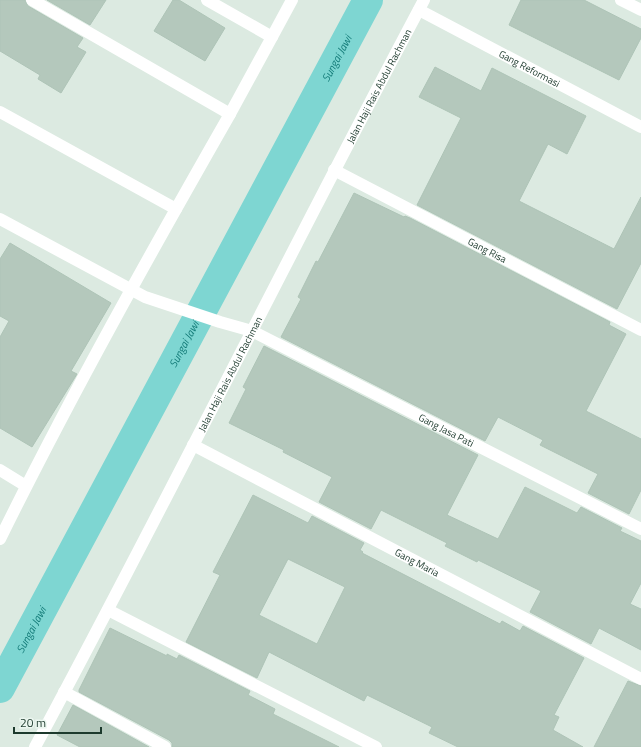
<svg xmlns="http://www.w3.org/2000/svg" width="641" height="747" viewBox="0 0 641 747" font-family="'Titillium Web',sans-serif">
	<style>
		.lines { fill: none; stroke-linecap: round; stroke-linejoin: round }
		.canal { stroke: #7ed6d2; stroke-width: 30 }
		.building { fill: #b4c8bc; stroke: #aec4b7; fill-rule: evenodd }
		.minor { stroke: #fff; stroke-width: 12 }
		.labels { text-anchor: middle; stroke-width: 3; stroke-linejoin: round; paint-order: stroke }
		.street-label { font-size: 10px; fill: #1d3a2d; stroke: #ecf7f0 }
		.water-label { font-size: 11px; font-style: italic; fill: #137b78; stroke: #ecf7f0 }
	</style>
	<rect width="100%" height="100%" fill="#dceae1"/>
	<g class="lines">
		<!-- canal -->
		<path class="canal" id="s1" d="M0,688l368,-688"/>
	</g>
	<!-- building -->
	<g class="building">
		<path d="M0,0h25l3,6 55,32 -6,9 9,5 -25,41 -23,-14 2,-4 -40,-24z"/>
		<path d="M47,0h59l-16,25z"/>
		<path d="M173,0h6l46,28 -20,33 -51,-30z"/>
		<path d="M521,0h63l57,29v9l-22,42 -110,-55z"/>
		<path d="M435,67l46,24 11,-23 94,48 -19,38 -19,-10 -29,57 95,48 27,-52v66l-24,46 -200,-104 44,-87 -42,-21z"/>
		<path d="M354,193l50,24 1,-1 5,2 200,104 -1,3 17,9 -40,77 55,28v51l-12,24 -41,-21 10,-19 -58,-29 3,-5 -45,-23 -13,24 -204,-104 20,-38 -3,-2 18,-36 2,1z"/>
		<path d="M10,243l101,60 -40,68 6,3 -45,73 -32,-19v-91l9,-16 -9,-5v-57z"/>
		<path d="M264,346l214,109 -31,60 51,24 27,-52 52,26 4,-6 41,21 -2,3 21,10v42l-11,21 11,5v41l-42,-22 -8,16 -61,-32 11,-21 -63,-31 -1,2 -32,-16 2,-3 -66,-33 -10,19 -52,-27 13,-25 -49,-25 1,-2 -55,-27 17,-34 -3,-2z"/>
		<path d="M253,495l55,28 4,-7 52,27 -4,7 3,2 -1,1 138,71 2,-3 18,10 3,-5 61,32 -30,57 5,2 -6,13 30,17h-125l-29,-14 3,-6 -65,-32 -3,6 -95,-49 -12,26 -71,-36 34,-67 -7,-3zM288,559l57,28 -28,57 -58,-29z"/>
		<path d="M110,628l57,28v-2l10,5 2,-4 71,36 -2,4 27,14 -2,5 66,33h-167v-4l-3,-3 -90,-48v-2z"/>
		<path d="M628,681l13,5v61h-47z"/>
		<path d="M73,705l76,42h-69l-23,-12z"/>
	</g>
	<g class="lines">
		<!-- minor -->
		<g class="minor">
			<path d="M32,0l198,114 42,-77 -65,-37"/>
			<path d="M621,0l20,10"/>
			<path id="s2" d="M419,10l222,117"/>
			<path d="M272,37l20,-37"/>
			<path d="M0,112l176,97"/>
			<path id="s3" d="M334,170l307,160"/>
			<path id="s4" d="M0,219l145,78 75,25 32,9 389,198"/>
			<path id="s5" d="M193,445l448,234"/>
			<path d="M0,470l26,16"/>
			<path d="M0,539c71,-144 150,-285 230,-425"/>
			<path d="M108,610l268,137"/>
			<path d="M64,692l101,55"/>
			<path id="s6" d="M35,747c133,-247 257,-499 389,-747"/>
		</g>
	</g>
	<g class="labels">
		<!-- street labels -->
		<g class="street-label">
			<text dy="4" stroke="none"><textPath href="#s2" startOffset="125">Gang Reformasi</textPath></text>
			<text dy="4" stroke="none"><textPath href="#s6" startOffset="745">Jalan Haji Rais Abdul Rachman</textPath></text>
			<text dy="4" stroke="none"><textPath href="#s3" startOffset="173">Gang Risa</textPath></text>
			<text dy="4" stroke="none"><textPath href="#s6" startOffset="421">Jalan Haji Rais Abdul Rachman</textPath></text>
			<text dy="4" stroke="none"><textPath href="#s4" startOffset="495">Gang Jasa Pati</textPath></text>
			<text dy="4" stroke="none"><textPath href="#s5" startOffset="253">Gang Maria</textPath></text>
		</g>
		<!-- water labels -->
		<g class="water-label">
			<text dy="4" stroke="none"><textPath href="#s1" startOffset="714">Sungai Jawi</textPath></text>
			<text dy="4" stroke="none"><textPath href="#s1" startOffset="390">Sungai Jawi</textPath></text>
			<text dy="4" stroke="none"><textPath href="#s1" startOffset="66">Sungai Jawi</textPath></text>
		</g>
	</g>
	<!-- scale -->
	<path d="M14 727v6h87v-6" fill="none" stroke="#1d3a2d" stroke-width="2"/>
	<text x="20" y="727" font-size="12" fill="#1d3a2d" stroke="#ecf7f0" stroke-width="3" paint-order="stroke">20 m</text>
</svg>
